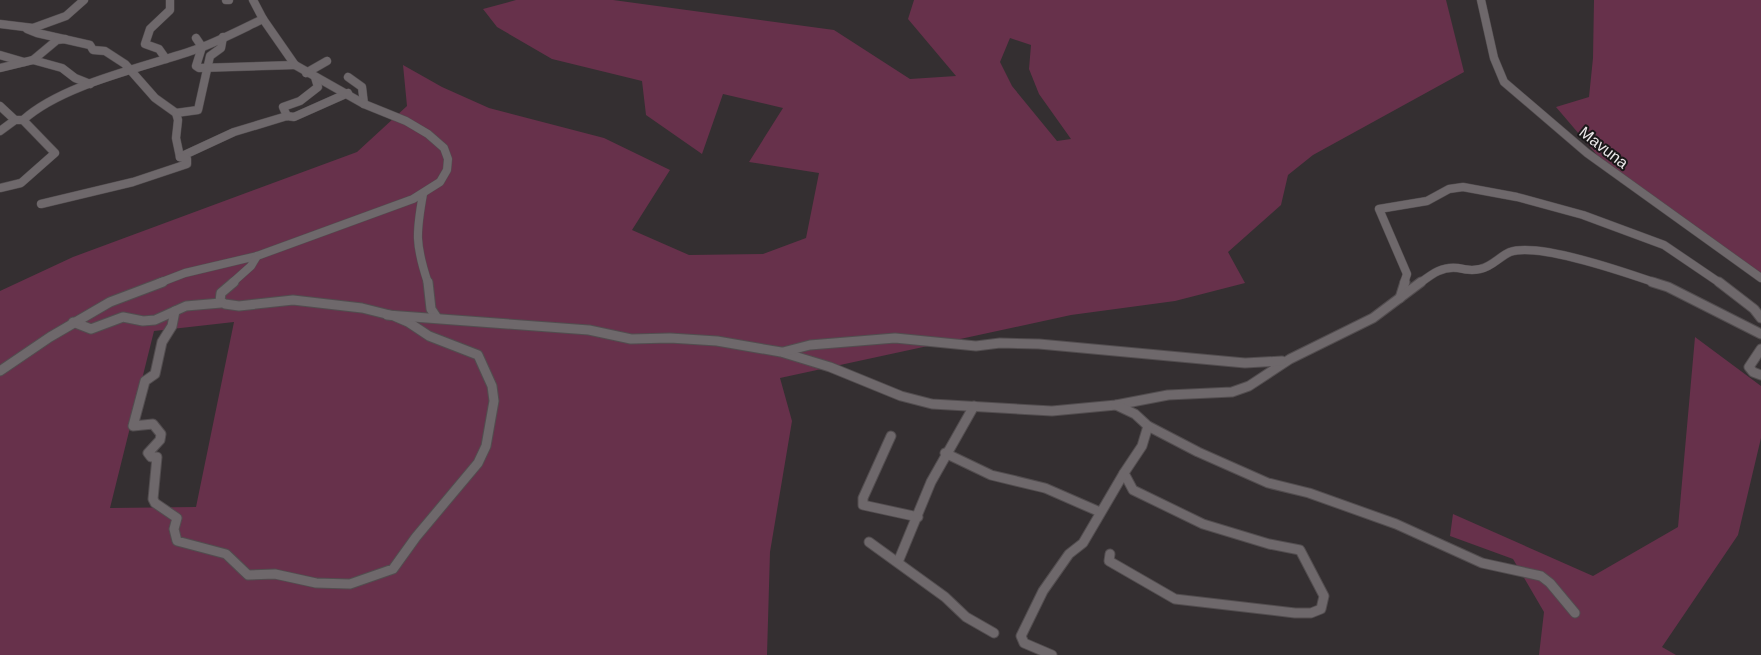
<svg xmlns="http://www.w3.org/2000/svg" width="1761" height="655" viewBox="0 0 1761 655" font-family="Arial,sans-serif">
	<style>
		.green { fill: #67314b; fill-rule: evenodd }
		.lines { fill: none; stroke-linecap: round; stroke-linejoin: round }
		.minor-far1-casing { stroke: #524d4f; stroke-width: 9 }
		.minor-casing { stroke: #524d4f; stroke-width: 11 }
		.minor-far1 { stroke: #6e686b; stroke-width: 8 }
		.minor { stroke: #6e686b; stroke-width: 9 }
		.labels { text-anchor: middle; stroke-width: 4; stroke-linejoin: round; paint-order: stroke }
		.street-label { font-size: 16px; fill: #ebe8e9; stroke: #1a1819 }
	</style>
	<rect width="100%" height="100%" fill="#342f31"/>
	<!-- green -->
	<g class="green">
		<path d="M516,0h97l221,30 76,49 46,-3 -48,-57 6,-19h532l18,72 -151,83 -25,20 -7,30 -53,47 17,31 -70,18 -104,14 -291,63 12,43 -22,131 -3,103h-767v-364l73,-34 284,-105 50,-46 -4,-41 39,22 47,21 115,30 66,32 -38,60 57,25 74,-1 43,-16 13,-65 -70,-11 34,-54 -60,-14 -21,60 -56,-39 -4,-34 -90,-22 -55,-32 -14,-18zM1010,38l21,7 -2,24 10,25 32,45 -14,2 -45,-55 -12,-24zM234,322l-38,185 -86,1 44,-177z"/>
		<path d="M1594,0h167v274l-141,-92 -64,-75 33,-10 4,-39z"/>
		<path d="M1695,337l66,49v52l-23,97 -76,112 14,8h-137l5,-43 -31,-53 -63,-23 3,-22 140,62 85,-49z"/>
	</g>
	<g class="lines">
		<defs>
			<g id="minor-far1">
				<path d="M226,0h3"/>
				<path d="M1481,0l13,58 10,24 83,71 174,125"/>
				<path d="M0,24l33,4 33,-12 18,-16"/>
				<path d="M27,29l10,4 53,12 3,5 12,1 20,13 30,34 21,15 2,7 -2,18 4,19"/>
				<path d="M196,38l6,9 -6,19 3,2 96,-3"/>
				<path d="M0,55l24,7"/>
				<path d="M166,59l-7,-10 -14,-5 5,-15 20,-19v-10"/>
				<path d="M33,60l29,8 13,10 15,6"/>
				<path d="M0,68l33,-8 24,-20 8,-1"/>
				<path d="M306,73l21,-12"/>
				<path d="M348,77l14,10 2,17"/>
				<path d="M0,106l15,14"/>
				<path d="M176,113l22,-3 12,-54 11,-8 2,-11"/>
				<path d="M287,116l-4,-9 17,-6 18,-14 -3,-10"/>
				<path d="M0,131l15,-11h8c41,-37 124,-53 177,-72 21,-8 42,-19 63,-29"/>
				<path d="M180,157l54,-25 53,-16 7,1 54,-24"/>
				<path d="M0,188l21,-5 34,-30 -32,-33"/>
				<path d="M423,194c-7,39 -8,50 5,89"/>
				<path d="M41,204l92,-22 54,-18v-5l-7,-2"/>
				<path d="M159,283l26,-10 72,-17 156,-57 27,-17 7,-12 1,-11 -4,-11 -16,-14 -22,-13 -42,-17 -69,-39 -32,-46 -10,-19"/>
				<path d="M232,283l19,-17 6,-10"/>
				<path d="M1404,283l3,-9 -28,-65 48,-8 22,-12 14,-2 54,10 66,18 81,30 56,38"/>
				<path d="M1420,283c12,-9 22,-17 38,-15 8,2 14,3 22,1 12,-2 20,-13 30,-17 29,-10 117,21 146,31"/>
			</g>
			<g id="minor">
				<path d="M428,282l3,27 6,9"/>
				<path d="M1652,282l16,5 93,47"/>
				<path d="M1719,282l35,27 7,9"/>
				<path d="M1400,298l5,-16"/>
				<path d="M175,311l-3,15 -10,16 -7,32 -10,7 -12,45 20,-2 8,10 -1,6 -12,13 3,4h6l-4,42 2,4 22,15 -3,11 3,12 49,13 22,21 27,-1 41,9 34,1 43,-15 23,-32 62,-74 8,-17 8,-45 -2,-15 -14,-31 -49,-19 -21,-14 -14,-6 -32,-8 -69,-8 -54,6 -14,-2 -5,-3 1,-8 13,-11"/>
				<path d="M387,315l202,15 42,9 39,-1 47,3 64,11 49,15 71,29 31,8 120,7 64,-6 52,-10 64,-3 17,-6 41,-27 83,-41 48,-36"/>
				<path d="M73,322l18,7 32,-12 20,4 12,-1 31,-14 35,-3"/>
				<path d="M1761,349l-12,18 4,5 8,3"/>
				<path d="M783,352l27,-7 85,-7 81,8 24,-3 39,1 206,19 37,-2"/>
				<path d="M0,371l50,-34 60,-35 53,-20"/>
				<path d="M1116,405l19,9 13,12 50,26 70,31 41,10 87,31 86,39 59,13 9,7 25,30"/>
				<path d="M891,436l-28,62v7l55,12"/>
				<path d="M945,453l46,22 54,13 55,24"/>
				<path d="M869,542l76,55 21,20 28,16"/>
				<path d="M1110,554l-1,7 66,38 120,14h16l10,-4 3,-13 -24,-46 -31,-6 -66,-20 -70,-34 -9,-17 18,-27 6,-20"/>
				<path d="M898,562l33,-80 43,-76"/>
				<path d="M1052,655l-28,-12 -3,-7 22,-45 26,-37 14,-11 41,-70"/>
			</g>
		</defs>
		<!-- minor-far1 casing -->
		<use href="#minor-far1" class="minor-far1-casing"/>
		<!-- minor casing -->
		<use href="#minor" class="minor-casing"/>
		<!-- minor-far1 -->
		<use href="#minor-far1" class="minor-far1"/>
		<!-- minor -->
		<use href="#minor" class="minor"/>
	</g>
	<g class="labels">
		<!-- street labels -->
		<g class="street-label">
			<text transform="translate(1604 147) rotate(38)" y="6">Mavuna</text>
		</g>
	</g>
</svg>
